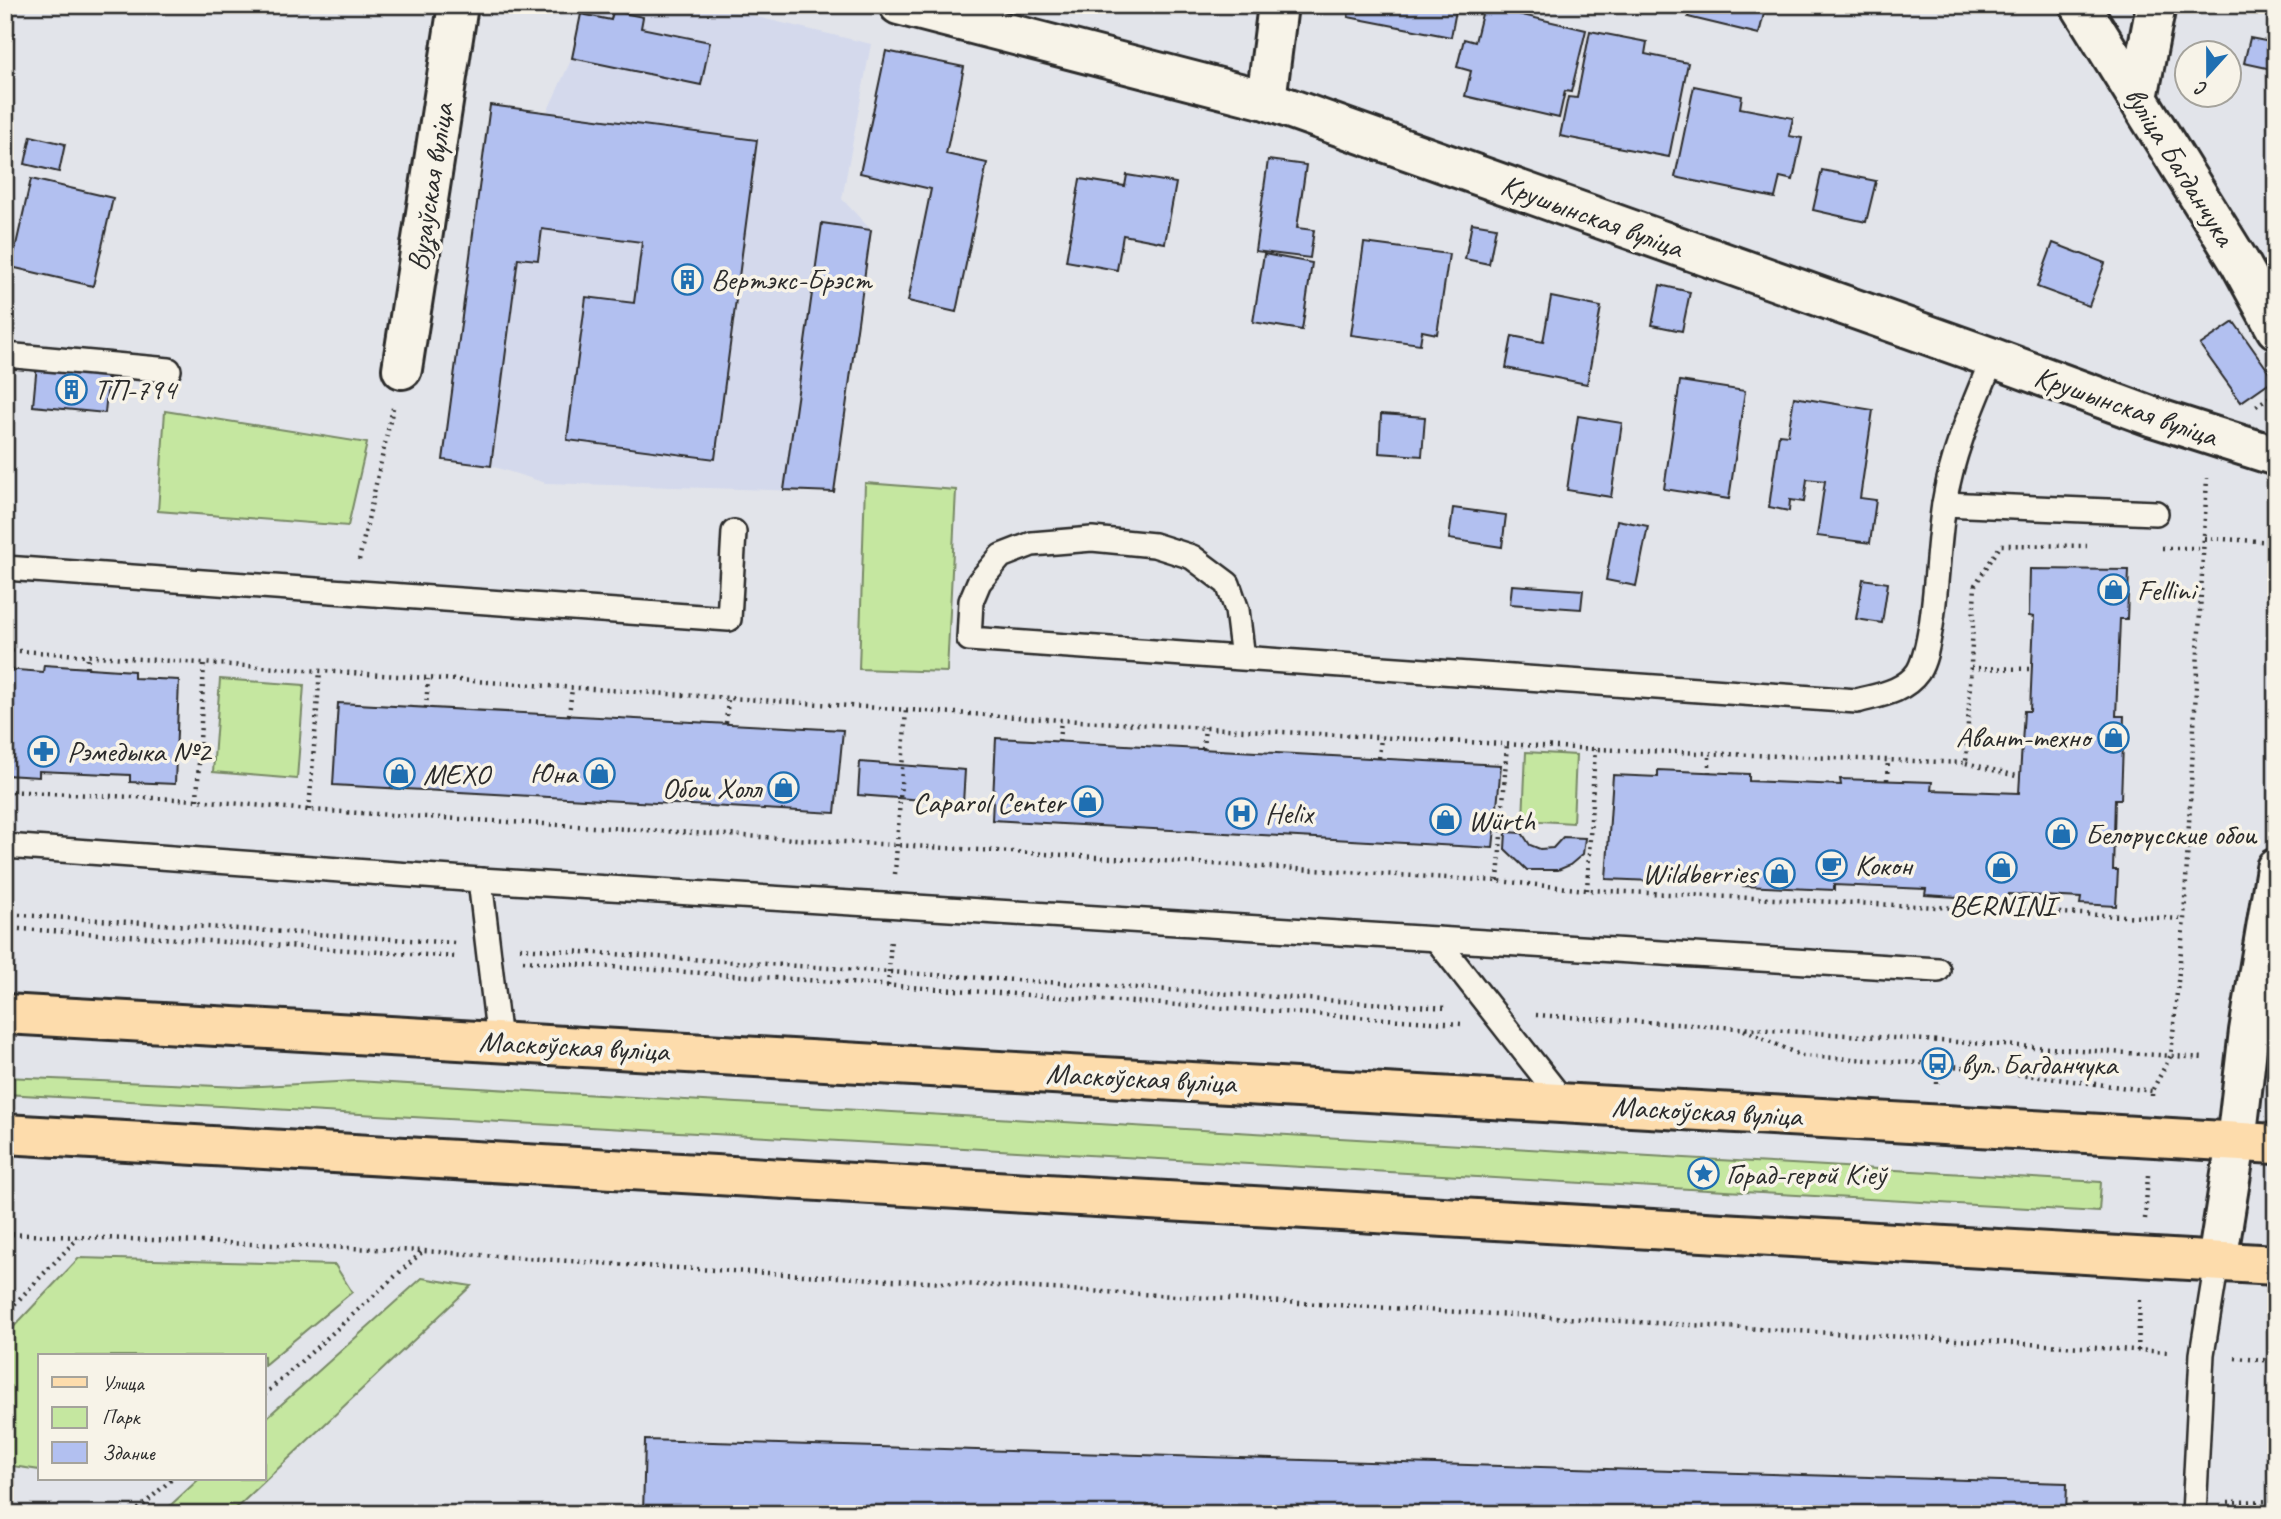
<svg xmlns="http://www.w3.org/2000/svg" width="2281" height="1519" viewBox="0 0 2281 1519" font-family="Caveat,sans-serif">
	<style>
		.built { fill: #d4d9ec }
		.green { fill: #c5e7a0; stroke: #788966; stroke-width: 2 }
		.building { fill: #b2c0f0; stroke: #2b2b2b; stroke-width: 2 }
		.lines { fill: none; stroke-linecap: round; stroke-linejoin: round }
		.lane-casing { stroke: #2b2b2b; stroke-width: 28 }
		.street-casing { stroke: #2b2b2b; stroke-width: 44 }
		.primary-casing { stroke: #2b2b2b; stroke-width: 44 }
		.path { stroke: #2b2b2b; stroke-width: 4.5; stroke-dasharray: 2 5; stroke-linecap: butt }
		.lane { stroke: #f7f3e8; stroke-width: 23 }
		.street { stroke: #f7f3e8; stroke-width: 38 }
		.primary { stroke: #fddcac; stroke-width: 38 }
		.labels { text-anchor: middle; stroke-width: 7; stroke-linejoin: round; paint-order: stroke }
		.street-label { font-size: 30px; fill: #2b2b2b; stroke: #f7f3e8 }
		.poi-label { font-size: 30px; fill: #2b2b2b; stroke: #f7f3e8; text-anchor: start }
	</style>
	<rect width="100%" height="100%" fill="#e2e4ea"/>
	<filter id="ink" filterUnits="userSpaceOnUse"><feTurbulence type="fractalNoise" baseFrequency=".0143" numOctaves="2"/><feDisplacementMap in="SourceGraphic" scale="14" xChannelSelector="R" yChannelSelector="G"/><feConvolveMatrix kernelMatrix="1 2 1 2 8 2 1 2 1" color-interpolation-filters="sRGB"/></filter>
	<g filter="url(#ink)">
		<!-- built -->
		<path class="built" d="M583,5h124l164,39 -29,155 29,31 -37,262 -288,-9 -55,-17 -48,-6 47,-355 57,7 25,-54z"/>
		<!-- green -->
		<g class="green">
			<path d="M165,411l202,32 -19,83 -190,-15z"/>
			<path d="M865,483l91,7 -9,182 -88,-3z"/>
			<path d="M220,679l84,6 -7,94 -84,-7z"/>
			<path d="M1526,752l50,3 -3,68 -50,-3z"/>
			<path d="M5,1077l236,10 115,-6 1745,101 -2,30 -2094,-118z"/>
			<path d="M79,1258l256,7 17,27 -88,73v-9h-224v114l-35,-5v-129z"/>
			<path d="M422,1278l49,8 -241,228h-69l38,-35h65v-59z"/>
		</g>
		<!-- building -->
		<g class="building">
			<path d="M1351,5h106l-6,32 -103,-20z"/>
			<path d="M1691,5h75l-7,29 -71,-17z"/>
			<path d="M1484,6l102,24 -15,62 -6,-1 -6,27 -94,-22 6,-25 -14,-4 7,-28 11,3z"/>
			<path d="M613,11l30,6 -2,11 69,14 -9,43 -129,-27 9,-44 30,6z"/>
			<path d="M1590,31l57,11 -2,12 43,9 -19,94 -109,-21 8,-39 9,1z"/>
			<path d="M2250,38l26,5v27l-32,-7z"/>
			<path d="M886,51l78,16 -18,87 41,9 -31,149 -48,-11 23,-112 -71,-16z"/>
			<path d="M1694,86l48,10 -2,12 53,10 -4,18 13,2 -9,42 -13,-3 -5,21 -100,-21z"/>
			<path d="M490,105l267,35 -42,319 -148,-19 19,-143 48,6 8,-61 -100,-13 -4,31 -20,-2 -27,208 -48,-6z"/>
			<path d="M31,136l34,8 -6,28 -34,-8z"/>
			<path d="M1268,160l38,5 -9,63 17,2 -4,28 -55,-7z"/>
			<path d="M1822,170l54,11 -10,41 -53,-12z"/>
			<path d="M1127,175l49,8 -11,60 -42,-8 -6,35 -51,-9 14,-82 45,7z"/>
			<path d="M31,179l82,19 -20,88 -82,-19z"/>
			<path d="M822,223l49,7 -37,262 -50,-2z"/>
			<path d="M1472,223l24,4 -7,37 -24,-5z"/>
			<path d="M1364,243l85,11 -12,80 -15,-3 -2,13 -69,-9z"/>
			<path d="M2053,243l52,20 -16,43 -52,-19z"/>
			<path d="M1264,254l48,9 -10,67 -49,-8z"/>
			<path d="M1660,285l30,7 -8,39 -30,-6z"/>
			<path d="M1551,297l50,10 -14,77 -81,-16 6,-32 31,6z"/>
			<path d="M2234,322l40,57 -33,23 -41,-57z"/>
			<path d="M37,364l72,7 -4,42 -72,-7z"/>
			<path d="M1680,381l65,10 -16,108 -65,-10z"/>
			<path d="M1794,397l79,13 -13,88 16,2 -6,43 -53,-7 8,-55 -18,-2 -3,23 -14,-2 -1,11 -20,-4 10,-73 9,1z"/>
			<path d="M1381,414l44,3 -3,39 -43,-3z"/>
			<path d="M1578,416l44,7 -11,74 -44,-7z"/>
			<path d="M1453,508l53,7 -4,32 -53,-8z"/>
			<path d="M1617,520l31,6 -12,60 -30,-6z"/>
			<path d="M2030,569l99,1 -2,49h-7l-4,97h8l-3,83h-6l-2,71h5l-2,36 -36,-2 1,-6 -73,-4 -1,6 -82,-5 1,-6 -92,-4v5l-91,-4v-6l-91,-5v6l-46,-2 7,-104 45,2v-7l91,4v7l92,4 -1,-6 92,3 -1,8 88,3 5,-82h6l4,-94 -5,-1z"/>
			<path d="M1863,579l25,4 -6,40 -26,-4z"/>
			<path d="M1512,585l71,5 -2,19 -71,-5z"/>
			<path d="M44,665l90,6v7l45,2 -4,104 -45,-2v-7l-91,-4v6l-34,-2v-106l38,3z"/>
			<path d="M338,703l505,27 -8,83 -502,-28z"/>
			<path d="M996,738l505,27 -8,83 -501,-28z"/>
			<path d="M860,762l105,8 -2,33 -105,-8z"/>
			<path d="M1506,832l16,1 8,12 10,4 13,-1 10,-11 22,1 -2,16 -13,11 -12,5h-31l-22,-21z"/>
			<path d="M645,1440l1422,43 -1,31h-1423z"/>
		</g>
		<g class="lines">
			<defs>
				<g id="lane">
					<path d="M5,355l164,15"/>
					<path d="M1944,504l212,9"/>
					<path d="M5,568l724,51 5,-87"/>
					<path d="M1243,658l-6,-48 -9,-26 -36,-27 -38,-12 -62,-6 -60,5 -31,12 -22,26 -8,19 -2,38 888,62c22,-6 47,-9 61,-29 8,-13 10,-31 13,-46 6,-40 7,-82 13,-122 8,-51 29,-98 49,-146"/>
					<path d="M5,846l475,34 19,161"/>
					<path d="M480,880l1458,90"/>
					<path d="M1436,939l128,163"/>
					<path d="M2194,1514l8,-160 15,-92"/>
				</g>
				<g id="street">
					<path d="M899,5l367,95 727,258 160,59 123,39"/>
					<path d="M2080,5l160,258 36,66"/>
					<path d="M2138,98l18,-93"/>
					<path d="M1266,100l12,-95"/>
					<path d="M402,369l56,-364"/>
					<path d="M2217,1262l19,-120 13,-111 27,-163"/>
				</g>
				<g id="primary">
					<path d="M5,1014l2271,130"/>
					<path d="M5,1134l2271,131"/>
				</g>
			</defs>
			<!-- lane casing -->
			<use href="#lane" class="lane-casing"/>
			<!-- street casing -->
			<use href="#street" class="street-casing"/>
			<!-- primary casing -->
			<use href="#primary" class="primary-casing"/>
			<!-- path -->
			<g class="path">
				<path d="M2256,406l20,-13"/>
				<path d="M2204,538l72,4"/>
				<path d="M2162,548h41"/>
				<path d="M359,560l34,-152"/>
				<path d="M5,650l1056,70 534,29 371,14 9,-178 26,-40 86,1"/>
				<path d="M87,668l1,-12"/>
				<path d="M1971,668l61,1"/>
				<path d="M426,708l2,-29"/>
				<path d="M569,715l3,-27"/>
				<path d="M726,723l2,-24"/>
				<path d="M1059,741l2,-21"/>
				<path d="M1203,749l2,-22"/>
				<path d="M1379,758l2,-21"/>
				<path d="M1966,763l54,14"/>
				<path d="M1709,773v-20"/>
				<path d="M1887,780l1,-21"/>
				<path d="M5,791l192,9 112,10 1189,71 89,9 597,29"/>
				<path d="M197,800l7,-136"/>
				<path d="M309,810l11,-139"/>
				<path d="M895,874l11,-165"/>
				<path d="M1498,881l9,-138"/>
				<path d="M1587,890l8,-141"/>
				<path d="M5,914l450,29"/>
				<path d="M5,928l453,29"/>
				<path d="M520,948l927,60"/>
				<path d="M523,961l938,63"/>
				<path d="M888,986l3,-48"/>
				<path d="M1536,1015l669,43"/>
				<path d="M1744,1030l58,26 136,8 214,27"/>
				<path d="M1937,1084l1,-20"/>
				<path d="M2152,1096v-5l19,-36 13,-136 23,-441"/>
				<path d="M2145,1219l3,-44"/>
				<path d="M5,1234l418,17 220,15 1527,86"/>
				<path d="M5,1314l73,-76"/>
				<path d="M2138,1351l2,-54"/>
				<path d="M2235,1358l41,3"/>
				<path d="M264,1395l158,-143"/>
				<path d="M2228,1502l48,-1"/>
				<path d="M133,1514l39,-35"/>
			</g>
			<!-- lane -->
			<use href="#lane" class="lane"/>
			<!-- street -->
			<use href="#street" class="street"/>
			<!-- primary -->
			<use href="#primary" class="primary"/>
		</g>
	</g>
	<!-- icons -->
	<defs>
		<symbol id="building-ring" viewBox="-11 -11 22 22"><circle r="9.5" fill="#f7f3e8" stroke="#1f6fb2" stroke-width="1.5"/><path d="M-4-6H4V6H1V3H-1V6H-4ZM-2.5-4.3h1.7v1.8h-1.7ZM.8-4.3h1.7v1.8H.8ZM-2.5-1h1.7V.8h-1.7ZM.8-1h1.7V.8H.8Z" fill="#1f6fb2"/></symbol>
		<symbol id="shop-ring" viewBox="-11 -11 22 22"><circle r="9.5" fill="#f7f3e8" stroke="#1f6fb2" stroke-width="1.5"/><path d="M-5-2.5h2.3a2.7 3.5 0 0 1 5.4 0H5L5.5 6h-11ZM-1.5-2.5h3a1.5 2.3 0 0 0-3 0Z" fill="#1f6fb2"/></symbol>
		<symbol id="pharmacy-ring" viewBox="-11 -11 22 22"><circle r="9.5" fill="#f7f3e8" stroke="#1f6fb2" stroke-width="1.5"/><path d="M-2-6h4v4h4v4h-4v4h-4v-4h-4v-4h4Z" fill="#1f6fb2"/></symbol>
		<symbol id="hospital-ring" viewBox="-11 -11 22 22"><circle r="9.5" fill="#f7f3e8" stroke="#1f6fb2" stroke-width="1.5"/><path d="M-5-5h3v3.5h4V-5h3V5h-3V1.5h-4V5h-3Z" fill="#1f6fb2"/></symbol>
		<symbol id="cafe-ring" viewBox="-11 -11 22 22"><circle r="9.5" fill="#f7f3e8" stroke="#1f6fb2" stroke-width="1.5"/><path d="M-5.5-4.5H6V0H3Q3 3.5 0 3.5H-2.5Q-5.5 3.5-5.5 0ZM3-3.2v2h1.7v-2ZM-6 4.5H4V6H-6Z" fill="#1f6fb2"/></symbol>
		<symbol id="bus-ring" viewBox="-11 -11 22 22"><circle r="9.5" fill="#f7f3e8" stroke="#1f6fb2" stroke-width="1.5"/><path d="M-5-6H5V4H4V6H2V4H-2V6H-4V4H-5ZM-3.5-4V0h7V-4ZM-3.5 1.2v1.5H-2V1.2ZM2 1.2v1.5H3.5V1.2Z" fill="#1f6fb2"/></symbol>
		<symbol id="sight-ring" viewBox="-11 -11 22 22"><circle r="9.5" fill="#f7f3e8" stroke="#1f6fb2" stroke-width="1.5"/><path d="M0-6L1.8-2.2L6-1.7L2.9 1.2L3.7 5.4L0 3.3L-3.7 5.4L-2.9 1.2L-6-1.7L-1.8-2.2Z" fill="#1f6fb2"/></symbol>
	</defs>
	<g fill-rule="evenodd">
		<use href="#building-ring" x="670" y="262" width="35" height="35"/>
		<use href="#building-ring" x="54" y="372" width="35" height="35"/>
		<use href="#shop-ring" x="2096" y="572" width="35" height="35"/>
		<use href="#shop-ring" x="2096" y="720" width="35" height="35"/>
		<use href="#pharmacy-ring" x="26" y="734" width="35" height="35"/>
		<use href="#shop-ring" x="582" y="756" width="35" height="35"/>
		<use href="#shop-ring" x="382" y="756" width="35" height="35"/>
		<use href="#shop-ring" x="766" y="770" width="35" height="35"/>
		<use href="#shop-ring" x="1070" y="784" width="35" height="35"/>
		<use href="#hospital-ring" x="1224" y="796" width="35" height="35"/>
		<use href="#shop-ring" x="1428" y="802" width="35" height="35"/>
		<use href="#shop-ring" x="2044" y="816" width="35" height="35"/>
		<use href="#cafe-ring" x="1814" y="848" width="35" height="35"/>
		<use href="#shop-ring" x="1984" y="850" width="35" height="35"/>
		<use href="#shop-ring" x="1762" y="856" width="35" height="35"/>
		<use href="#bus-ring" x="1920" y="1046" width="35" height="35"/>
		<use href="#sight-ring" x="1686" y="1156" width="35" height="35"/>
	</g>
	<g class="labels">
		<!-- street labels -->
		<g class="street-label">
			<text transform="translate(2180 166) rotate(58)" y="10">вуліца Багданчука</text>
			<text transform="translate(430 187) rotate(-81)" y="10">Вузаўская вуліца</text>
			<text transform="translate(1592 216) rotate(20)" y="10">Крушынская вуліца</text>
			<text transform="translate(2126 406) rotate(19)" y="10">Крушынская вуліца</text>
			<text transform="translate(574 1046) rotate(3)" y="10">Маскоўская вуліца</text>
			<text transform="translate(1141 1078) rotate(3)" y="10">Маскоўская вуліца</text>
			<text transform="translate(1707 1111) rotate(3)" y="10">Маскоўская вуліца</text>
		</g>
		<!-- poi labels -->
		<g class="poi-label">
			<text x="711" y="289">Вертэкс-Брэст</text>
			<text x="94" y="399">ТП-794</text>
			<text x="2137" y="600">Fellini</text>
			<text x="2090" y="747" text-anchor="end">Авант-техно</text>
			<text x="67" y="761">Рэмедыка №2</text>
			<text x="577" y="783" text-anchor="end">Юна</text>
			<text x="423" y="784">MEXO</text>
			<text x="761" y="798" text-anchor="end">Обои Холл</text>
			<text x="1065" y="812" text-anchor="end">Caparol Center</text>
			<text x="1265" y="823">Helix</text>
			<text x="1468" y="830">Würth</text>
			<text x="2085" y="844">Белорусские обои</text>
			<text x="1855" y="875">Кокон</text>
			<text x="1757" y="883" text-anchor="end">Wildberries</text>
			<text x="2002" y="915" text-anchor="middle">BERNINI</text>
			<text x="1961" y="1074">вул. Багданчука</text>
			<text x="1726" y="1184">Горад-герой Кіеў</text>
		</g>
	</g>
	<!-- margin -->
	<rect width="2281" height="1519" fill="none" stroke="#f7f3e8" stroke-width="28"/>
	<rect x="14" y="14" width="2253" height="1491" fill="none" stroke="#2b2b2b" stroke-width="2.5" filter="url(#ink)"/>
	<!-- legend -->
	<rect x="38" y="1354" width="228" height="126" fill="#f7f3e8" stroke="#a5a39c" stroke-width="2"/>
	<rect x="52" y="1377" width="35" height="10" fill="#fddcac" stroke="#a5a39c" stroke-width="2"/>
	<text x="102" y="1390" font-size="21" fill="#2b2b2b">Улица</text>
	<rect x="52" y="1407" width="35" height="21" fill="#c5e7a0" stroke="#a5a39c" stroke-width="2"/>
	<text x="102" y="1424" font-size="21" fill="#2b2b2b">Парк</text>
	<rect x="52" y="1442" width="35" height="21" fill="#b2c0f0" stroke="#a5a39c" stroke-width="2"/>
	<text x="102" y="1460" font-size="21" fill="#2b2b2b">Здание</text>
	<!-- north arrow -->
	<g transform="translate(2208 74) rotate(201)"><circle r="33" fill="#f7f3e8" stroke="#a5a39c" stroke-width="2"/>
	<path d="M0-5L12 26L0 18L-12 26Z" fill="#1f6fb2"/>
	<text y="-10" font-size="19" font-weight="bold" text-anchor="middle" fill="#2b2b2b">С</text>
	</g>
</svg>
